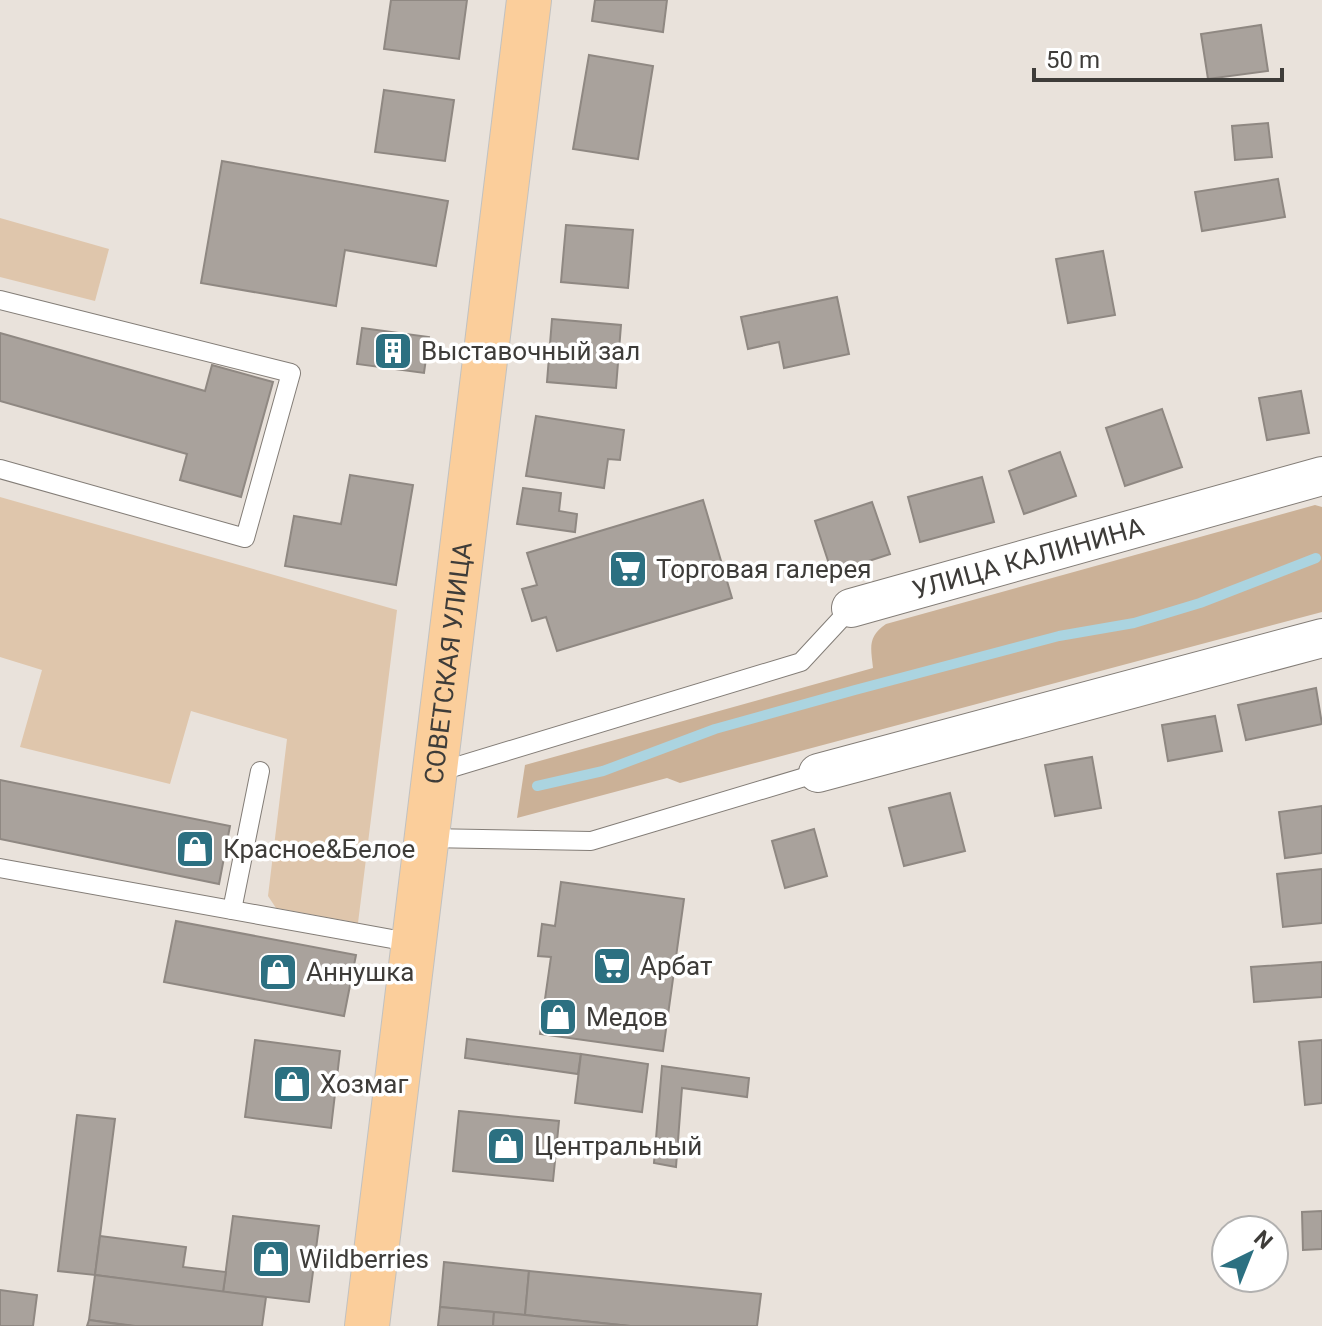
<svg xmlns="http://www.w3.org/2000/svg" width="1322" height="1326" viewBox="0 0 1322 1326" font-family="Roboto,sans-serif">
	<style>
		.green { fill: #dfc6ac }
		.forest { fill: #cbb197 }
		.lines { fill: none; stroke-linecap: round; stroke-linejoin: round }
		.stream { stroke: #abd4e0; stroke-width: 10 }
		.building { fill: #a9a29c; stroke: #8f8882; stroke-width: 2 }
		.service-casing { stroke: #837d77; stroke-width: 20 }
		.minor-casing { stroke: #837d77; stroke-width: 40 }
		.primary-casing { stroke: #c1c1c0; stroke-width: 46 }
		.service { stroke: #fff; stroke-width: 18 }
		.minor { stroke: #fff; stroke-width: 38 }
		.primary { stroke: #fbce9b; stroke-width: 44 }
		.labels { text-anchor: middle; stroke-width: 7; stroke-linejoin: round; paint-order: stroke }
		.poi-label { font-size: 26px; fill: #3e3c39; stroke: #fff; text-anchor: start }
		.street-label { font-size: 26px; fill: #3e3c39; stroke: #fff }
	</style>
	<rect width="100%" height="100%" fill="#e9e2db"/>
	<!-- green -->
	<g class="green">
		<path d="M0,218l109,31 -14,52 -95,-24z"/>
		<path d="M0,497l397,113 -39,313 -82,-15 -8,-12 19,-157 -96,-28 -21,73 -150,-37 22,-77 -42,-13z"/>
	</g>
	<!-- forest -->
	<path class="forest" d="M1315,505l7,2v105l-642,171 -13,-5 -150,40 8,-53 348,-97c-2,-20 -6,-31 13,-44z"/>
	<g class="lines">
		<!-- stream -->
		<path class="stream" d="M537,786l66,-15 112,-42 140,-39 204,-54 75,-13 66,-20 116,-45"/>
	</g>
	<!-- building -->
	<g class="building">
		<path d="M391,0h76l-8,59 -75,-10z"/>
		<path d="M595,0h72l-4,32 -71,-11z"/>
		<path d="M1261,25l7,46 -60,8 -7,-45z"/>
		<path d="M589,55l64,11 -15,93 -65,-10z"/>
		<path d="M384,90l70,10 -9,61 -70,-9z"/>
		<path d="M1268,123l4,34 -37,3 -3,-34z"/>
		<path d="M222,161l226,40 -12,65 -91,-16 -9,56 -135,-23z"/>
		<path d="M1278,179l7,38 -83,14 -7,-39z"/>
		<path d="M566,225l67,5 -5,58 -67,-6z"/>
		<path d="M1103,251l12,64 -47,8 -12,-64z"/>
		<path d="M837,297l12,57 -65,14 -5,-26 -31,7 -7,-32z"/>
		<path d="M552,319l69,6 -5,63 -69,-6z"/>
		<path d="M362,328l67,9 -5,36 -67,-9z"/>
		<path d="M0,333l205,58 7,-26 61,17 -32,115 -61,-17 7,-26 -187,-53z"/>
		<path d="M1301,391l8,42 -42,7 -8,-42z"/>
		<path d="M1162,409l20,58 -57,19 -19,-58z"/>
		<path d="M536,416l88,14 -4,30 -12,-1 -4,29 -78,-12z"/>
		<path d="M1060,452l16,44 -52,18 -15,-43z"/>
		<path d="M350,475l63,10 -17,100 -111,-19 9,-50 47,8z"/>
		<path d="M982,477l12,45 -74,20 -12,-45z"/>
		<path d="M523,488l38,5 -2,18 18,3 -2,18 -58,-8z"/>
		<path d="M703,500l29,98 -175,53 -11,-34 -14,4 -10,-32 15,-4 -10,-32z"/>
		<path d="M872,502l18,52 -58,19 -17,-52z"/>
		<path d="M1316,688l6,36 -76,16 -8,-35z"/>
		<path d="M1215,716l7,35 -54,10 -6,-36z"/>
		<path d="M1092,757l9,51 -46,8 -10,-51z"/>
		<path d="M0,780l230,46 -11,58 -219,-45z"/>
		<path d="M950,793l15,58 -61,15 -15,-58z"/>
		<path d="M1322,806v47l-37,5 -6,-46z"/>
		<path d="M814,829l13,47 -42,12 -13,-47z"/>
		<path d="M1322,869v54l-39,4 -6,-53z"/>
		<path d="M561,882l123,17 -21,152 -123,-17 11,-77 -13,-1 4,-32 13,2z"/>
		<path d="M176,921l180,34 -12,61 -180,-34z"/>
		<path d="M1322,962v35l-68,5 -3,-35z"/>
		<path d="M467,1039l114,15 -3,20 -113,-16z"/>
		<path d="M255,1040l85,11 -9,77 -86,-11z"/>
		<path d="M1322,1040v63l-17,2 -6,-63z"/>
		<path d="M581,1054l67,10 -6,48 -67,-9z"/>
		<path d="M662,1066l87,12 -2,19 -65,-9 -6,79 -22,-4z"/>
		<path d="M459,1111l100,10 -6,60 -100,-10z"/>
		<path d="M77,1115l38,4 -20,156 -37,-4z"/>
		<path d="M1322,1211v38l-19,1 -1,-38z"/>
		<path d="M233,1216l86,10 -10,76 -86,-10z"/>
		<path d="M100,1236l86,11 -3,20 43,5 -3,20 -128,-17z"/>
		<path d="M444,1262l85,9 -4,44 -85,-8z"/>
		<path d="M529,1271l232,23 -4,32h-127l-105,-11z"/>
		<path d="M95,1275l171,22 -4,29h-127l-46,-6z"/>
		<path d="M0,1290l37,5 -4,31h-33z"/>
		<path d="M440,1307l54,5 -1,14h-55z"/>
		<path d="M494,1312l31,3 105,11h-137z"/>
		<path d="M89,1320l43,6h-45z"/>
	</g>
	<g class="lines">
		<defs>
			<g id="service">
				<path d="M0,300l291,73 -46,165 -245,-69"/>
				<path d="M435,773l366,-111 50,-54"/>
				<path d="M426,838l165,3 227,-68"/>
				<path d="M0,868l414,75"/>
				<path d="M232,910l28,-139"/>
			</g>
			<g id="minor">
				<path id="s1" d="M851,608l471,-132"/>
				<path d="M818,773l504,-135"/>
			</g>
			<g id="primary">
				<path id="s2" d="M367,1326l162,-1326"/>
			</g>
		</defs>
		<!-- service casing -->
		<use href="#service" class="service-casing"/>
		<!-- minor casing -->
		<use href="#minor" class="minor-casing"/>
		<!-- primary casing -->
		<use href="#primary" class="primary-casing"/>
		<!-- service -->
		<use href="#service" class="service"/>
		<!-- minor -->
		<use href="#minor" class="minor"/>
		<!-- primary -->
		<use href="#primary" class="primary"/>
	</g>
	<!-- icons -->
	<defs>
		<symbol id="building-square" viewBox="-11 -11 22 22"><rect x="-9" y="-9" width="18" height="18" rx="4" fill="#2c7081" stroke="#fff"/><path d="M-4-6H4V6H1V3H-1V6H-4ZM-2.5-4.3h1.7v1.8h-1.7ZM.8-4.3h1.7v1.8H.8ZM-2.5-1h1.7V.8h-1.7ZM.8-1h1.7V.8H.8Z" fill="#fff"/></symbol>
		<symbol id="supermarket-square" viewBox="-11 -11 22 22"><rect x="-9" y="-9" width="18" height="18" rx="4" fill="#2c7081" stroke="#fff"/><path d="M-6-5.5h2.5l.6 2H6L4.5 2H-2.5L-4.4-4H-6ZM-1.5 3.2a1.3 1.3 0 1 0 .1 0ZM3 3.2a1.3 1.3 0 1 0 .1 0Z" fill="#fff"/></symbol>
		<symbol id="shop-square" viewBox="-11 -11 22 22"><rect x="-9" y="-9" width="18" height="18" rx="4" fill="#2c7081" stroke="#fff"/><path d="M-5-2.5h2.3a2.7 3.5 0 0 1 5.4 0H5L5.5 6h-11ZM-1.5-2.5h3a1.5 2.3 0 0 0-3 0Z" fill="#fff"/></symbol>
	</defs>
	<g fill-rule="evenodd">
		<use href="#building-square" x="371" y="329" width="44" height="44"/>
		<use href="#supermarket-square" x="606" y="547" width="44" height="44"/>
		<use href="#shop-square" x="173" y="827" width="44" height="44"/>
		<use href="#supermarket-square" x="590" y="944" width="44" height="44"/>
		<use href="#shop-square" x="256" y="950" width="44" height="44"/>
		<use href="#shop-square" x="536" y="995" width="44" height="44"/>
		<use href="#shop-square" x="270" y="1062" width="44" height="44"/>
		<use href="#shop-square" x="484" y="1124" width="44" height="44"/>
		<use href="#shop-square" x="249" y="1237" width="44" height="44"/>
	</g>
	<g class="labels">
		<!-- poi labels -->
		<g class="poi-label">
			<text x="421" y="360">Выставочный зал</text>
			<text x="656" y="578">Торговая галерея</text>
			<text x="223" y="858">Красное&amp;Белое</text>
			<text x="640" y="975">Арбат</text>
			<text x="306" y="981">Аннушка</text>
			<text x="586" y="1026">Медов</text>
			<text x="320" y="1093">Хозмаг</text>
			<text x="534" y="1155">Центральный</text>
			<text x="299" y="1268">Wildberries</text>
		</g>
		<!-- street labels -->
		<g class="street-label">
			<text dy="9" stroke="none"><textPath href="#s1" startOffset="184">УЛИЦА КАЛИНИНА</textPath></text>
			<text dy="9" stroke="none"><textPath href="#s2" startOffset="668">СОВЕТСКАЯ УЛИЦА</textPath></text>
		</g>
	</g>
	<!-- north arrow -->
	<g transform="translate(1250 1254) rotate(43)"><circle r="38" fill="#ffffff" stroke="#b2b1b0" stroke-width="2"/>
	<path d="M0-6L14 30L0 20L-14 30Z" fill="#2c7081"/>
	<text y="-12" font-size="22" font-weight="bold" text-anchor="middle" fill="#3e3c39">N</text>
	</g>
	<!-- scale -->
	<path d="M1034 68v12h248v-12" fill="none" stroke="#3e3c39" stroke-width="4"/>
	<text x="1046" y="68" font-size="24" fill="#3e3c39" stroke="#ffffff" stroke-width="6" paint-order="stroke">50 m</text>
</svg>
